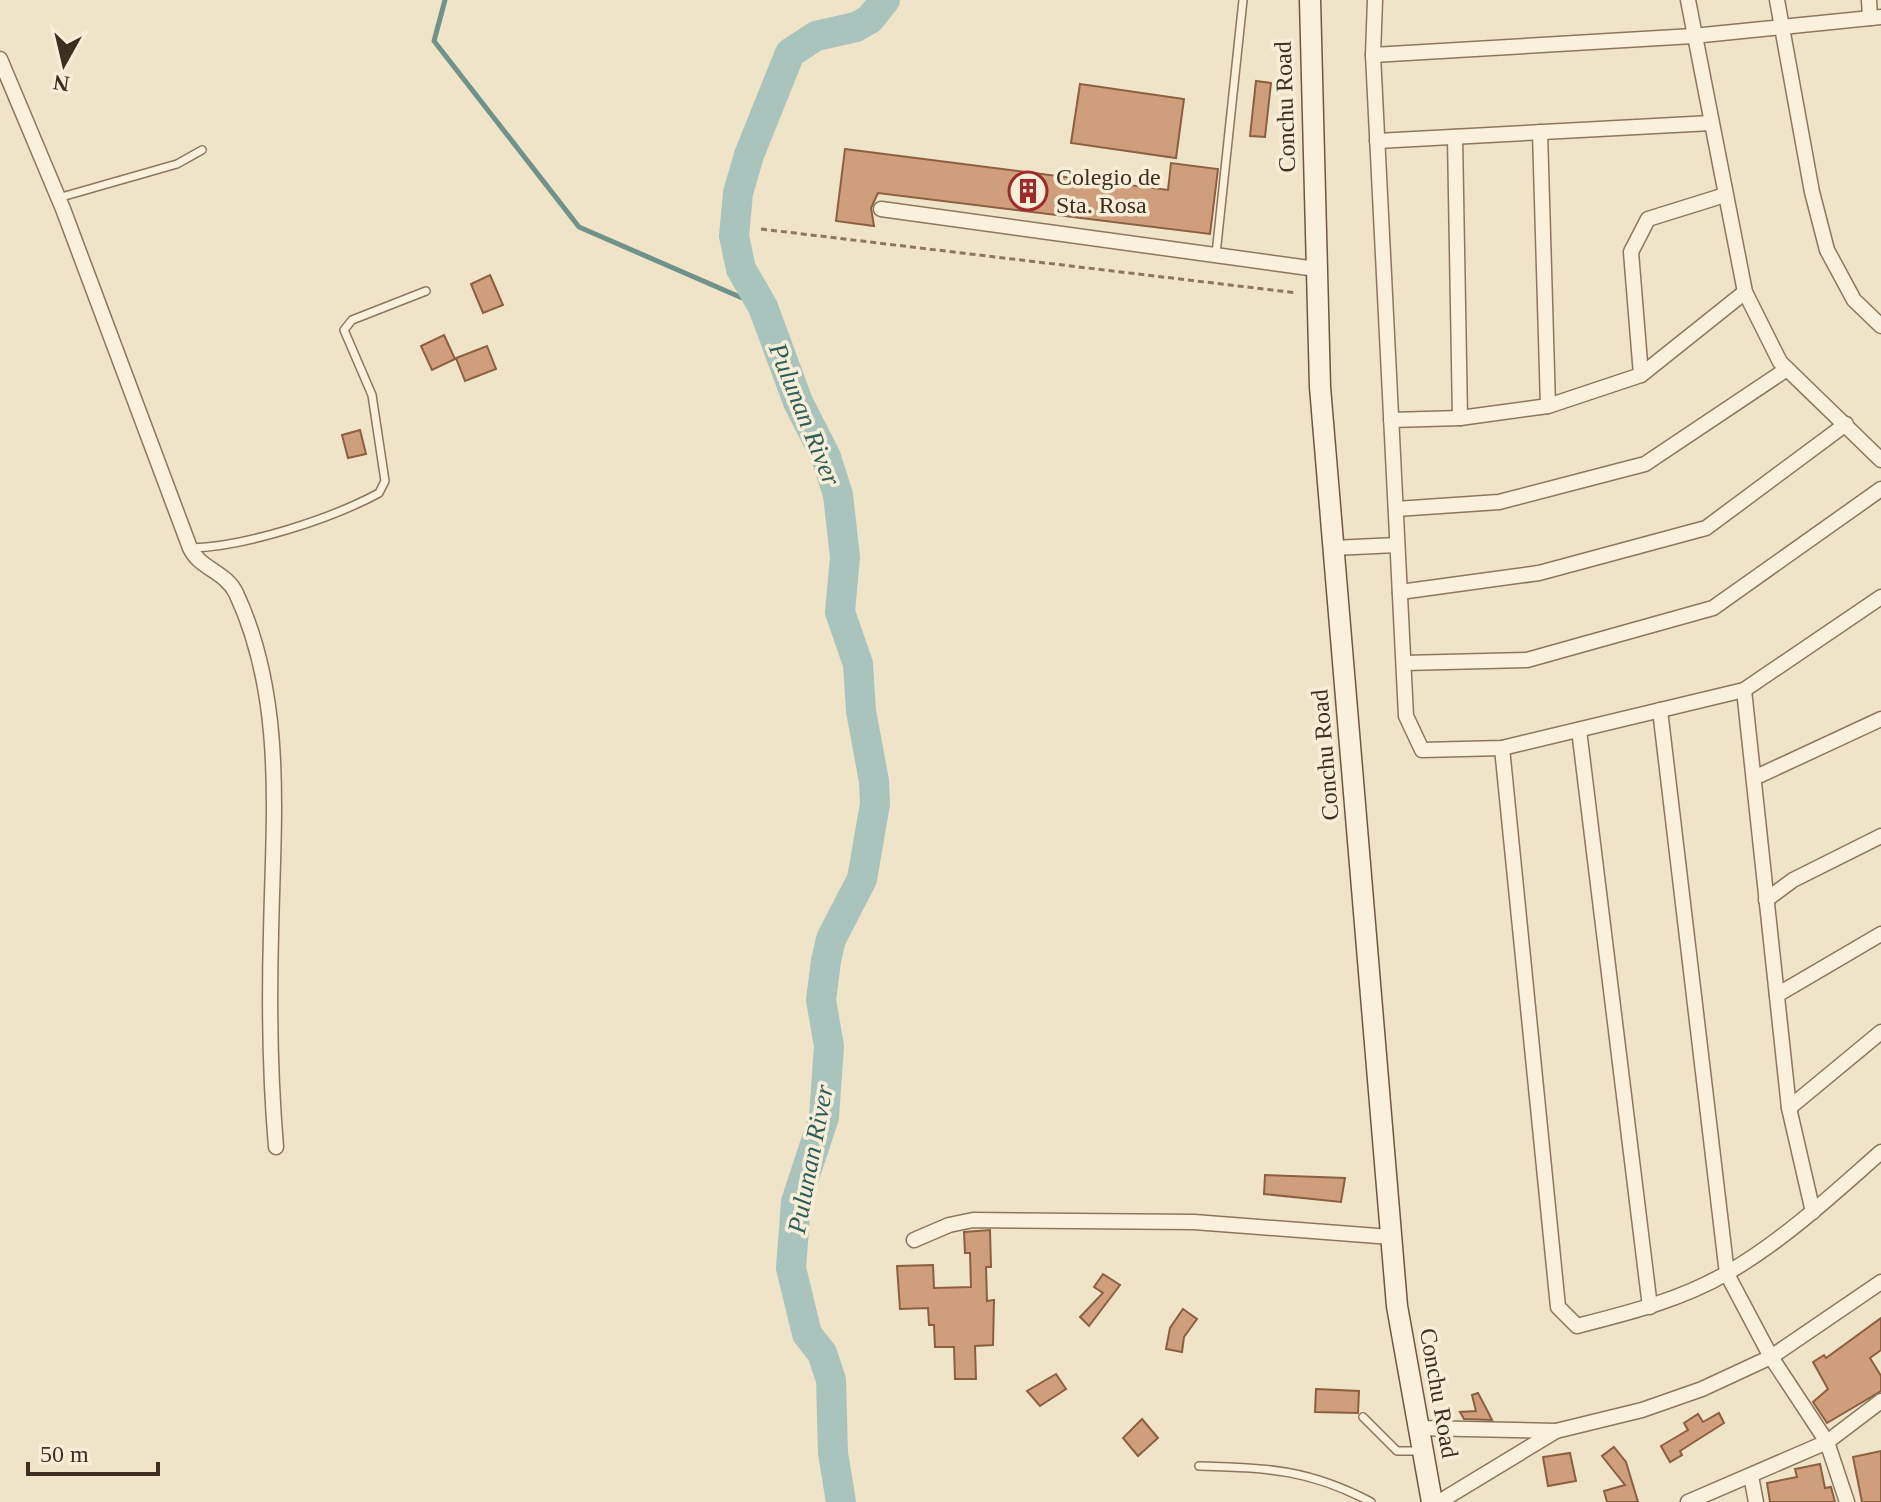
<svg xmlns="http://www.w3.org/2000/svg" width="1881" height="1502" viewBox="0 0 1881 1502" font-family="'Times New Roman',serif">
	<style>
		.lines { fill: none; stroke-linecap: round; stroke-linejoin: round }
		.stream { stroke: #6f938a; stroke-width: 5 }
		.river { stroke: #a9c4bc; stroke-width: 30 }
		.building { fill: #cf9f7d; stroke: #8d5f41; stroke-width: 2 }
		.lane-casing { stroke: #8d765c; stroke-width: 10 }
		.street-casing { stroke: #8d765c; stroke-width: 17 }
		.secondary-casing { stroke: #6f573f; stroke-width: 23 }
		.path { stroke: #8d765c; stroke-width: 3; stroke-dasharray: 6 4; stroke-linecap: butt }
		.lane { stroke: #faf1dc; stroke-width: 7 }
		.street { stroke: #faf1dc; stroke-width: 14 }
		.secondary { stroke: #faf1dc; stroke-width: 20 }
		.labels { text-anchor: middle; stroke-width: 7; stroke-linejoin: round; paint-order: stroke }
		.street-label { font-size: 24px; fill: #3d2e20; stroke: #f7eed8 }
		.poi-label { font-size: 24px; fill: #3d2e20; stroke: #f7eed8; text-anchor: start }
		.water-label { font-size: 26px; font-style: italic; fill: #2f5d5a; stroke: #f7eed8 }
	</style>
	<rect width="100%" height="100%" fill="#f0e4c8"/>
	<g class="lines">
		<!-- stream -->
		<path class="stream" d="M445,0l-11,41 145,186 184,80"/>
		<!-- river -->
		<path class="river" d="M841,1502l-8,-49 -2,-73 -9,-27 -15,-19 -16,-66 5,-66 28,-85 5,-71 -8,-46 5,-39 5,-22 31,-60 13,-75 -1,-23 -13,-70 -3,-47 -18,-52 5,-55 -7,-62 -12,-38 -28,-55 -35,-95 -22,-38 -7,-33 4,-43 11,-38 41,-102 26,-17 40,-9 14,-8 15,-19"/>
	</g>
	<!-- building -->
	<g class="building">
		<path d="M1256,81l15,2 -6,54 -15,-1z"/>
		<path d="M1080,84l104,15 -8,59 -105,-15z"/>
		<path d="M845,149l323,41 3,-27 47,6 -8,65 -332,-41 -7,15 3,18 -38,-5z"/>
		<path d="M490,275l13,30 -20,8 -12,-29z"/>
		<path d="M444,335l11,24 -23,11 -11,-24z"/>
		<path d="M487,346l9,23 -31,12 -9,-23z"/>
		<path d="M360,430l6,24 -18,4 -6,-23z"/>
		<path d="M1265,1175l80,3 -4,24 -77,-8z"/>
		<path d="M990,1230l1,37h-5l1,34 7,-1 -1,45 -18,1 1,33h-21l-1,-32h-19l-1,-22h-5l-1,-17 -28,1 -3,-43 36,-1 1,23 37,-1 -1,-34h-5l-1,-21z"/>
		<path d="M1103,1274l17,11 -31,41 -9,-9 23,-24 -9,-6z"/>
		<path d="M1183,1309l14,10 -13,18 -2,15 -16,-3 4,-21z"/>
		<path d="M1881,1318v32l-11,8 11,18v15l-54,32 -14,-21 15,-13 -15,-27 11,-7 2,3z"/>
		<path d="M1056,1374l10,15 -26,17 -13,-15z"/>
		<path d="M1316,1389l43,2 -1,22 -43,-1z"/>
		<path d="M1478,1393l9,17 5,10 -28,-1 -4,-7 16,-1 -4,-16z"/>
		<path d="M1719,1413l5,10 -44,28 2,4 -12,7 -9,-16 27,-16 -4,-7 14,-9 5,8z"/>
		<path d="M1142,1419l16,19 -20,18 -15,-18z"/>
		<path d="M1614,1447l12,15 12,40h-31l-3,-11 21,-6 -23,-29z"/>
		<path d="M1881,1451v51h-19l-9,-45z"/>
		<path d="M1570,1453l6,28 -28,5 -5,-29z"/>
		<path d="M1820,1464l5,24 6,-1 4,15h-65l-3,-19 30,-6 -2,-8z"/>
	</g>
	<g class="lines">
		<defs>
			<g id="lane">
				<path d="M58,198l119,-34 25,-14"/>
				<path d="M1216,254l27,-254"/>
				<path d="M192,548c55,-2 139,-29 187,-55l6,-12 -13,-86 -28,-65 8,-10 74,-29"/>
				<path d="M1363,1417l34,34h23"/>
				<path d="M1199,1466c69,2 109,3 172,36"/>
			</g>
			<g id="street">
				<path d="M1375,0l-2,55 33,661 16,34 80,-2 242,-58 137,-93"/>
				<path d="M1688,0l57,292 35,70 101,98"/>
				<path d="M1777,0l35,192 15,58 27,50 27,26"/>
				<path d="M1869,0l1,18"/>
				<path d="M1373,55l320,-19 188,-19"/>
				<path d="M0,59l63,150 127,339c10,21 35,23 46,45 50,107 37,227 35,341 -2,71 -1,142 5,213"/>
				<path d="M1540,132l8,274"/>
				<path d="M1455,137l5,281"/>
				<path d="M1377,141l334,-18"/>
				<path d="M881,209l435,60"/>
				<path d="M1641,375l-10,-123 17,-33 77,-24"/>
				<path d="M1391,420l69,-2 88,-12 93,-31 104,-83"/>
				<path d="M1396,509l103,-7 146,-38 142,-95"/>
				<path d="M1333,548l64,-3"/>
				<path d="M1400,592l139,-19 167,-45 140,-104"/>
				<path d="M1404,663l123,-3 186,-52 168,-119"/>
				<path d="M1744,690l45,418 24,104"/>
				<path d="M1660,710l67,564 44,83 56,85 20,60"/>
				<path d="M1579,730l71,577"/>
				<path d="M1502,748l56,559 19,19c51,-13 104,-26 150,-53 56,-32 106,-79 154,-121"/>
				<path d="M1754,778l127,-59"/>
				<path d="M1766,900l27,-20 88,-44"/>
				<path d="M1777,995l104,-61"/>
				<path d="M1789,1108l92,-76"/>
				<path d="M914,1240l35,-15 24,-5 221,2 197,15"/>
				<path d="M1419,1428l137,3 86,-21 60,-21 69,-32 110,-75"/>
				<path d="M1751,1476l5,26"/>
				<path d="M1439,1502l117,-71"/>
				<path d="M1688,1502l139,-60 54,-41"/>
			</g>
			<path id="secondary" d="M1310,0l10,387 77,919 35,196"/>
		</defs>
		<!-- lane casing -->
		<use href="#lane" class="lane-casing"/>
		<!-- street casing -->
		<use href="#street" class="street-casing"/>
		<!-- secondary casing -->
		<use href="#secondary" class="secondary-casing"/>
		<!-- path -->
		<path class="path" d="M761,229l536,64"/>
		<!-- lane -->
		<use href="#lane" class="lane"/>
		<!-- street -->
		<use href="#street" class="street"/>
		<!-- secondary -->
		<use href="#secondary" class="secondary"/>
	</g>
	<!-- icons -->
	<defs>
		<symbol id="building-ring" viewBox="-11 -11 22 22"><circle r="9.5" fill="#f7eed8" stroke="#9e2a2b" stroke-width="1.5"/><path d="M-4-6H4V6H1V3H-1V6H-4ZM-2.5-4.3h1.7v1.8h-1.7ZM.8-4.3h1.7v1.8H.8ZM-2.5-1h1.7V.8h-1.7ZM.8-1h1.7V.8H.8Z" fill="#9e2a2b"/></symbol>
	</defs>
	<g fill-rule="evenodd">
		<use href="#building-ring" x="1006" y="169" width="44" height="44"/>
	</g>
	<g class="labels">
		<!-- street labels -->
		<g class="street-label">
			<text transform="translate(1285 107) rotate(-92)" y="8">Conchu Road</text>
			<text transform="translate(1325 755) rotate(-95)" y="8">Conchu Road</text>
			<text transform="translate(1439 1393) rotate(80)" y="8">Conchu Road</text>
		</g>
		<!-- poi labels -->
		<g class="poi-label">
			<text x="1056" y="185">Colegio de<tspan x="1056" dy="28">Sta. Rosa</tspan></text>
		</g>
		<!-- water labels -->
		<g class="water-label">
			<text transform="translate(805 414) rotate(68)" y="9">Pulunan River</text>
			<text transform="translate(810 1159) rotate(-79)" y="9">Pulunan River</text>
		</g>
	</g>
	<!-- north arrow -->
	<g transform="translate(64 64) rotate(188)" stroke="#f7eed8" stroke-width="6" paint-order="stroke">
	<path d="M0-6L14 30L0 20L-14 30Z" fill="#3d2e20"/>
	<text y="-12" font-size="22" font-weight="bold" text-anchor="middle" fill="#3d2e20">N</text>
	</g>
	<!-- scale -->
	<path d="M28 1462v12h130v-12" fill="none" stroke="#3d2e20" stroke-width="4"/>
	<text x="40" y="1462" font-size="24" fill="#3d2e20" stroke="#f7eed8" stroke-width="6" paint-order="stroke">50 m</text>
</svg>
